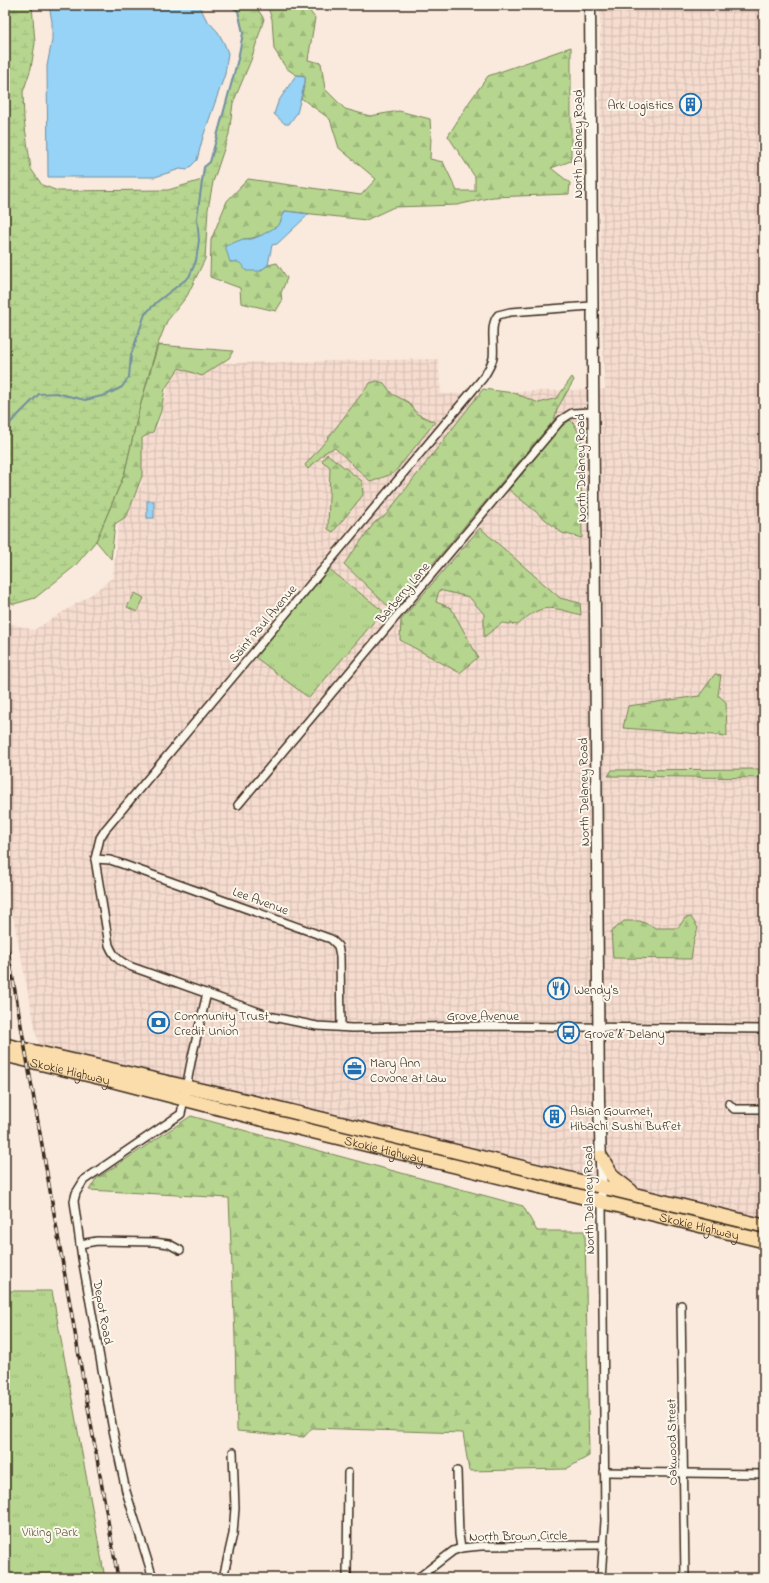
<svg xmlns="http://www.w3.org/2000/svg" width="769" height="1583" viewBox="0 0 769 1583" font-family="'Indie Flower',sans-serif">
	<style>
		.industrial { fill: url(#industrial-grid) }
		.grass { fill: url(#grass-tufts); stroke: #788056 }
		.forest { fill: url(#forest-firs); stroke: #788056 }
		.wetland { fill: url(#wetland-marsh); stroke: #788056 }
		.garden { fill: #b6d68f; stroke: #788056 }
		.water { fill: #96d3f7; stroke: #728fa0 }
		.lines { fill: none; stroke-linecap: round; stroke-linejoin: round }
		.stream { stroke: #728fa0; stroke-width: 2 }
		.street-casing { stroke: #3b2a1e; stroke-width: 10 }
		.secondary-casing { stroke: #3b2a1e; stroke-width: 13 }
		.highway-casing { stroke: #3b2a1e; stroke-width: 16 }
		.street { stroke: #fbf7ec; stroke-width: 7 }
		.secondary { stroke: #fbf7ec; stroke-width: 10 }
		.highway { stroke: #fbddab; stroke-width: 13 }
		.rail-casing { stroke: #3b2a1e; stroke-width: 3.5 }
		.rail { stroke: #fbf7ec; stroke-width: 2; stroke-dasharray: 6; stroke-linecap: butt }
		.labels { text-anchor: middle; stroke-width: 4; stroke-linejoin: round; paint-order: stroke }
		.poi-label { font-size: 13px; fill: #3b2a1e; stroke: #fbf7ec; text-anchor: start }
		.street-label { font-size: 13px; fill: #3b2a1e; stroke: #fbf7ec }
		.park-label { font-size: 13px; fill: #5a553a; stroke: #fbf7ec }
	</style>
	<defs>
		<pattern id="industrial-grid" width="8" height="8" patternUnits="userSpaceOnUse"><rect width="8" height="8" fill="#f5dccf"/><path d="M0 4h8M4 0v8" fill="none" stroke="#d3bdb1"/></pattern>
		<pattern id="grass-tufts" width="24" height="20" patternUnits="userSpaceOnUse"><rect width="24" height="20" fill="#b6d68f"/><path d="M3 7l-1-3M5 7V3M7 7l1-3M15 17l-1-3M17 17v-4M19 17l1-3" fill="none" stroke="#9db87b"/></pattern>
		<pattern id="forest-firs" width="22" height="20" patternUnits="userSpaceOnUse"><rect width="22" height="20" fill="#b6d68f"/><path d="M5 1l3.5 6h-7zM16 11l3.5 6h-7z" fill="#9db87b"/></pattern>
		<pattern id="wetland-marsh" width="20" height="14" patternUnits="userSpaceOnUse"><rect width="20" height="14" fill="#b6d68f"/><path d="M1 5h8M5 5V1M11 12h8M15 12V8" fill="none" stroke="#9db87b"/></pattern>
	</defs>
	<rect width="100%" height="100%" fill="#faeadd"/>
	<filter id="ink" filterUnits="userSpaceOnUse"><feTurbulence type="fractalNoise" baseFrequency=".025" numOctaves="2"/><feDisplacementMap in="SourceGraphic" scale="8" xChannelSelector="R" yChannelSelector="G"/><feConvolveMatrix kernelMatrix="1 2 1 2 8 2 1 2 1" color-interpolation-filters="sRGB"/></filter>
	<g filter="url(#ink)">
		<!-- industrial -->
		<path class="industrial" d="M600,5h164v1221l-725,-179 -29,-145 -5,-38v-242l29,8 58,-36 21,-17 5,-51 24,-43 -3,-40 19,-17 16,-62 264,-5 3,35 164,-5 -4,-71z"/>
		<!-- grass -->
		<g class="grass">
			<path d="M329,569l54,42 -74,87 -54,-41z"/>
			<path d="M5,1291h47l53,287h-100z"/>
		</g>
		<!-- forest -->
		<g class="forest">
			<path d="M267,5h41v4l7,9 -7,42 13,3 4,26 20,20 25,7 29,-5 31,8 1,18 -1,22 13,3 14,29h18v-14l-27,-41 22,-35 18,-25 83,-29v114l-20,7 19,15 -1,11 -76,3 -36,8 -63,2 -28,13 -81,-9c-2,4 -3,11 -6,14 -8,9 -25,14 -36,14l-13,23 8,-1 22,10 8,-6 9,-2 10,15 -6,15 1,8 -6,10 -35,-8 -1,-15 -30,-11 1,-37 16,-39 21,-22 113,16 15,-16 -37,-31 -9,-29 -29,-21 4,-16v-6l-9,-1 -10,-7 -12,-19 -2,-30z"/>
			<path d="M158,345l75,6 -4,7 -27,18 -23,-8 -14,21 -4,22 -8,21 -11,6v38l-15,40 -12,8 -4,35 -15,-18 28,-66 15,-65z"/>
			<path d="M572,377l2,3 -17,29 -3,11 -161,191 -49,-47 31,-42 10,-6 98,-127 31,4 25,10 18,-5z"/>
			<path d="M377,381l7,2 8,11 16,8 9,12 18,8 -41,51 -23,9 -36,-34 -8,3 -19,18 -3,-4 20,-23 45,-59z"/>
			<path d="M570,420l5,5 6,13 1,100 -20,-5 -54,-44 49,-59z"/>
			<path d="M327,454l35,27 1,14 -30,37 -5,-3 2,-62 -8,-6z"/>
			<path d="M480,528l80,70 20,5 1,12c-30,-8 -39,-13 -63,10l-16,-2 -18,14v-23l-15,-17 -30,-7 -3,12 15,6 27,49 -18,16 -60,-33 1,-20z"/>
			<path d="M715,674l6,1 -3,20 8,7 1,34 -104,-8 5,-22 71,-10z"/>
			<path d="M764,769v9l-156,-2 4,-6z"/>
			<path d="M691,917l7,11 -4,11 -3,20 -78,-1 -2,-26 13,-11h16l16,7h22l7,-10z"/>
			<path d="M191,1116l332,90 14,25h48l4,225 -23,13 -97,2 -6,-38 -151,-5 -8,9 -67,-6 -2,-93 -6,-140 -140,-8 7,-11z"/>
		</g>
		<!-- wetland -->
		<path class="wetland" d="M5,5h27l3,38 -4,25 -8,24 1,28 7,49 11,16 16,6 110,-1 34,-10 2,-13 6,-5 28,-103 5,-26 -5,-22 -9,-6h26l9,14 -13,41 -18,43 -4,31 -16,48 -5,27 -3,50 -18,37 -20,25 -11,28 -17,61 -15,65 -28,66 -21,25 -40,32 -21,6 -9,-4z"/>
		<!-- garden -->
		<path class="garden" d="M135,593l9,5 -7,14 -10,-5z"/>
		<!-- water -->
		<g class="water">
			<path d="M49,5h150l7,14 12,13 6,11 4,10 -3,21 -22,63 -6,23 -10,10 -7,-1 -25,8h-107l-1,-111 5,-26v-18z"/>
			<path d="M296,75l9,1v6l-8,31 -8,11h-4l-11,-10 4,-12z"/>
			<path d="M285,211l24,3 -32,30 -5,1 -4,20 -8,6h-14c-5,-8 -6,-10 -16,-9l-5,-16 18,-7h9l10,-4 17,-10z"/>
			<rect x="147" y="501" width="7" height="17"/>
		</g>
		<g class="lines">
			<!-- stream -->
			<path class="stream" d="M5,434l5,-11 29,-29 17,-1 29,7 21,-5 16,-8 7,-10 2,-22 14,-41 13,-13 31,-24 7,-16 3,-21 -2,-22 7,-51 6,-5 28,-103 5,-26 -5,-22 -9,-6"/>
			<defs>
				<g id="street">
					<path d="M591,306l-81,6 -12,3c-9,10 -3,30 -5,43 -2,8 -6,14 -10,20l-378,452 -5,8 -5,21 14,86c5,12 11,17 23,22l141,50 44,9 35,2 131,-2 281,3"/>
					<path d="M238,805l323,-385 11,-7 20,-1"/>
					<path d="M95,859l15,1 12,4 209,75 7,7 2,10 1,71"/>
					<path d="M729,1104l5,5h30"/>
					<path d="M80,1244l17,-3 57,1 15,2 11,6"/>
					<path d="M681,1305l4,273"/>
					<path d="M457,1471l2,64 2,13"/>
					<path d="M604,1472l160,2"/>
					<path d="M153,1578l-27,-87 -13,-61 -31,-172 -8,-57 2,-8 8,-13 97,-66 11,-57 15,-64"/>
					<path d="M223,1578l10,-44 2,-26 -2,-56"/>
					<path d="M347,1578l1,-105"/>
					<path d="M418,1578l35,-27 8,-3 20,-2 123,-1"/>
					<path d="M601,1578l4,-57 -3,-319"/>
				</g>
				<path id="secondary" d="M590,5l9,1096 3,92"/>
				<g id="highway">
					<path d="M5,1045l247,57 512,124"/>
					<path id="s1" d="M5,1055l97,23 151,39 511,124"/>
					<path d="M601,1157l12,20 18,14"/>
				</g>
			</defs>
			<!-- street casing -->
			<use href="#street" class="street-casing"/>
			<!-- secondary casing -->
			<use href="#secondary" class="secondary-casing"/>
			<!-- highway casing -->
			<use href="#highway" class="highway-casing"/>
			<!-- street -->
			<use href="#street" class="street"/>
			<!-- secondary -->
			<use href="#secondary" class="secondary"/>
			<!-- highway -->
			<use href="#highway" class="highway"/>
			<defs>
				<path id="rail" d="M5,934l113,644"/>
			</defs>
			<!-- rail casing -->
			<use href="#rail" class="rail-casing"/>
			<!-- rail -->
			<use href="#rail" class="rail"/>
		</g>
	</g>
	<!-- icons -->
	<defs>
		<symbol id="building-ring" viewBox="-11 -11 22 22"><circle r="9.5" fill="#fbf7ec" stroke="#1f6fb2" stroke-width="1.5"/><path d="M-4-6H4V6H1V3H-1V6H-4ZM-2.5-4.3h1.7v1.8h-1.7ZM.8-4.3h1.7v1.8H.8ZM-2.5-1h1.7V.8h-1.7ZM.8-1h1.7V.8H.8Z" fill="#1f6fb2"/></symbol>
		<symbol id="restaurant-ring" viewBox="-11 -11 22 22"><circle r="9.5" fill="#fbf7ec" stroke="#1f6fb2" stroke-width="1.5"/><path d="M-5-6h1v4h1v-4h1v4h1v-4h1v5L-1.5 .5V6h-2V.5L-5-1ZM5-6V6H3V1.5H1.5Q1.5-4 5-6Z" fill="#1f6fb2"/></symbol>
		<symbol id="bank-ring" viewBox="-11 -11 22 22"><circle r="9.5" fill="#fbf7ec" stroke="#1f6fb2" stroke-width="1.5"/><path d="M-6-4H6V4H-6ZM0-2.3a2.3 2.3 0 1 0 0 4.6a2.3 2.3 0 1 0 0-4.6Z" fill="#1f6fb2"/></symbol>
		<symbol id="bus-ring" viewBox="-11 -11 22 22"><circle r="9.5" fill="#fbf7ec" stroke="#1f6fb2" stroke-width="1.5"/><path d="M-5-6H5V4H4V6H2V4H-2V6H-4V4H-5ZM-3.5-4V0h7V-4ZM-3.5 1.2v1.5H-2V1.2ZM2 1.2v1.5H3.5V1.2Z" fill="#1f6fb2"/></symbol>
		<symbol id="office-ring" viewBox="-11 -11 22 22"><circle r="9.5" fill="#fbf7ec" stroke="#1f6fb2" stroke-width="1.5"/><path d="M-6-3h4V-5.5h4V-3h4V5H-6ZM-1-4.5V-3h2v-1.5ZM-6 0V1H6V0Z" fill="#1f6fb2"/></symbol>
	</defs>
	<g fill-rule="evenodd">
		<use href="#building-ring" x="678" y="92" width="25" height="25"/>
		<use href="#restaurant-ring" x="546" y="976" width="25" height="25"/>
		<use href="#bank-ring" x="146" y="1010" width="25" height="25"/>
		<use href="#bus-ring" x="556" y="1020" width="25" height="25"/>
		<use href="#office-ring" x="342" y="1056" width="25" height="25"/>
		<use href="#building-ring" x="542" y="1104" width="25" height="25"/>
	</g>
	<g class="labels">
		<!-- poi labels -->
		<g class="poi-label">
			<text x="674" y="109" text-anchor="end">Ark Logistics</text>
			<text x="574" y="994">Wendy's</text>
			<text x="174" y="1020">Community Trust<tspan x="174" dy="15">Credit Union</tspan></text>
			<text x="584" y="1038">Grove &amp; Delany</text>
			<text x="370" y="1067">Mary Ann<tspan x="370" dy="15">Covone at Law</tspan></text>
			<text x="570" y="1115">Asian Gourmet,<tspan x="570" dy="15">Hibachi Sushi Buffet</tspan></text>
		</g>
		<!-- street labels -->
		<g class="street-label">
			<text transform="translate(577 144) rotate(-90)" y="5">North Delaney Road</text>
			<text transform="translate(580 468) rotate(-91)" y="5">North Delaney Road</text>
			<text transform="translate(402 592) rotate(-50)" y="5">Barberry Lane</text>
			<text transform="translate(262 623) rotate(-50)" y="5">Saint Paul Avenue</text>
			<text transform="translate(583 792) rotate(-91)" y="5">North Delaney Road</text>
			<text transform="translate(261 900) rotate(20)" y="5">Lee Avenue</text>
			<text x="483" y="1020">Grove Avenue</text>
			<text dy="5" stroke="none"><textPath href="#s1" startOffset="67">Skokie Highway</textPath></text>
			<text dy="5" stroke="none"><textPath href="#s1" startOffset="391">Skokie Highway</textPath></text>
			<text transform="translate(588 1200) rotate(-91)" y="5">North Delaney Road</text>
			<text dy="5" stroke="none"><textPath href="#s1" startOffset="715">Skokie Highway</textPath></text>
			<text transform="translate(104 1312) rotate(80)" y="5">Depot Road</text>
			<text transform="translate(671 1442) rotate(-91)" y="5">Oakwood Street</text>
			<text transform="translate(518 1535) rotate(-1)" y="5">North Brown Circle</text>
		</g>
		<!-- park labels -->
		<g class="park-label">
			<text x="50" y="1536">Viking Park</text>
		</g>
	</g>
	<!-- margin -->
	<rect width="769" height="1583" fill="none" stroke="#fbf7ec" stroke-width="20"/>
	<rect x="10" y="10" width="749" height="1563" fill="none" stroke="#3b2a1e" stroke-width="1.5" filter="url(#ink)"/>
</svg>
